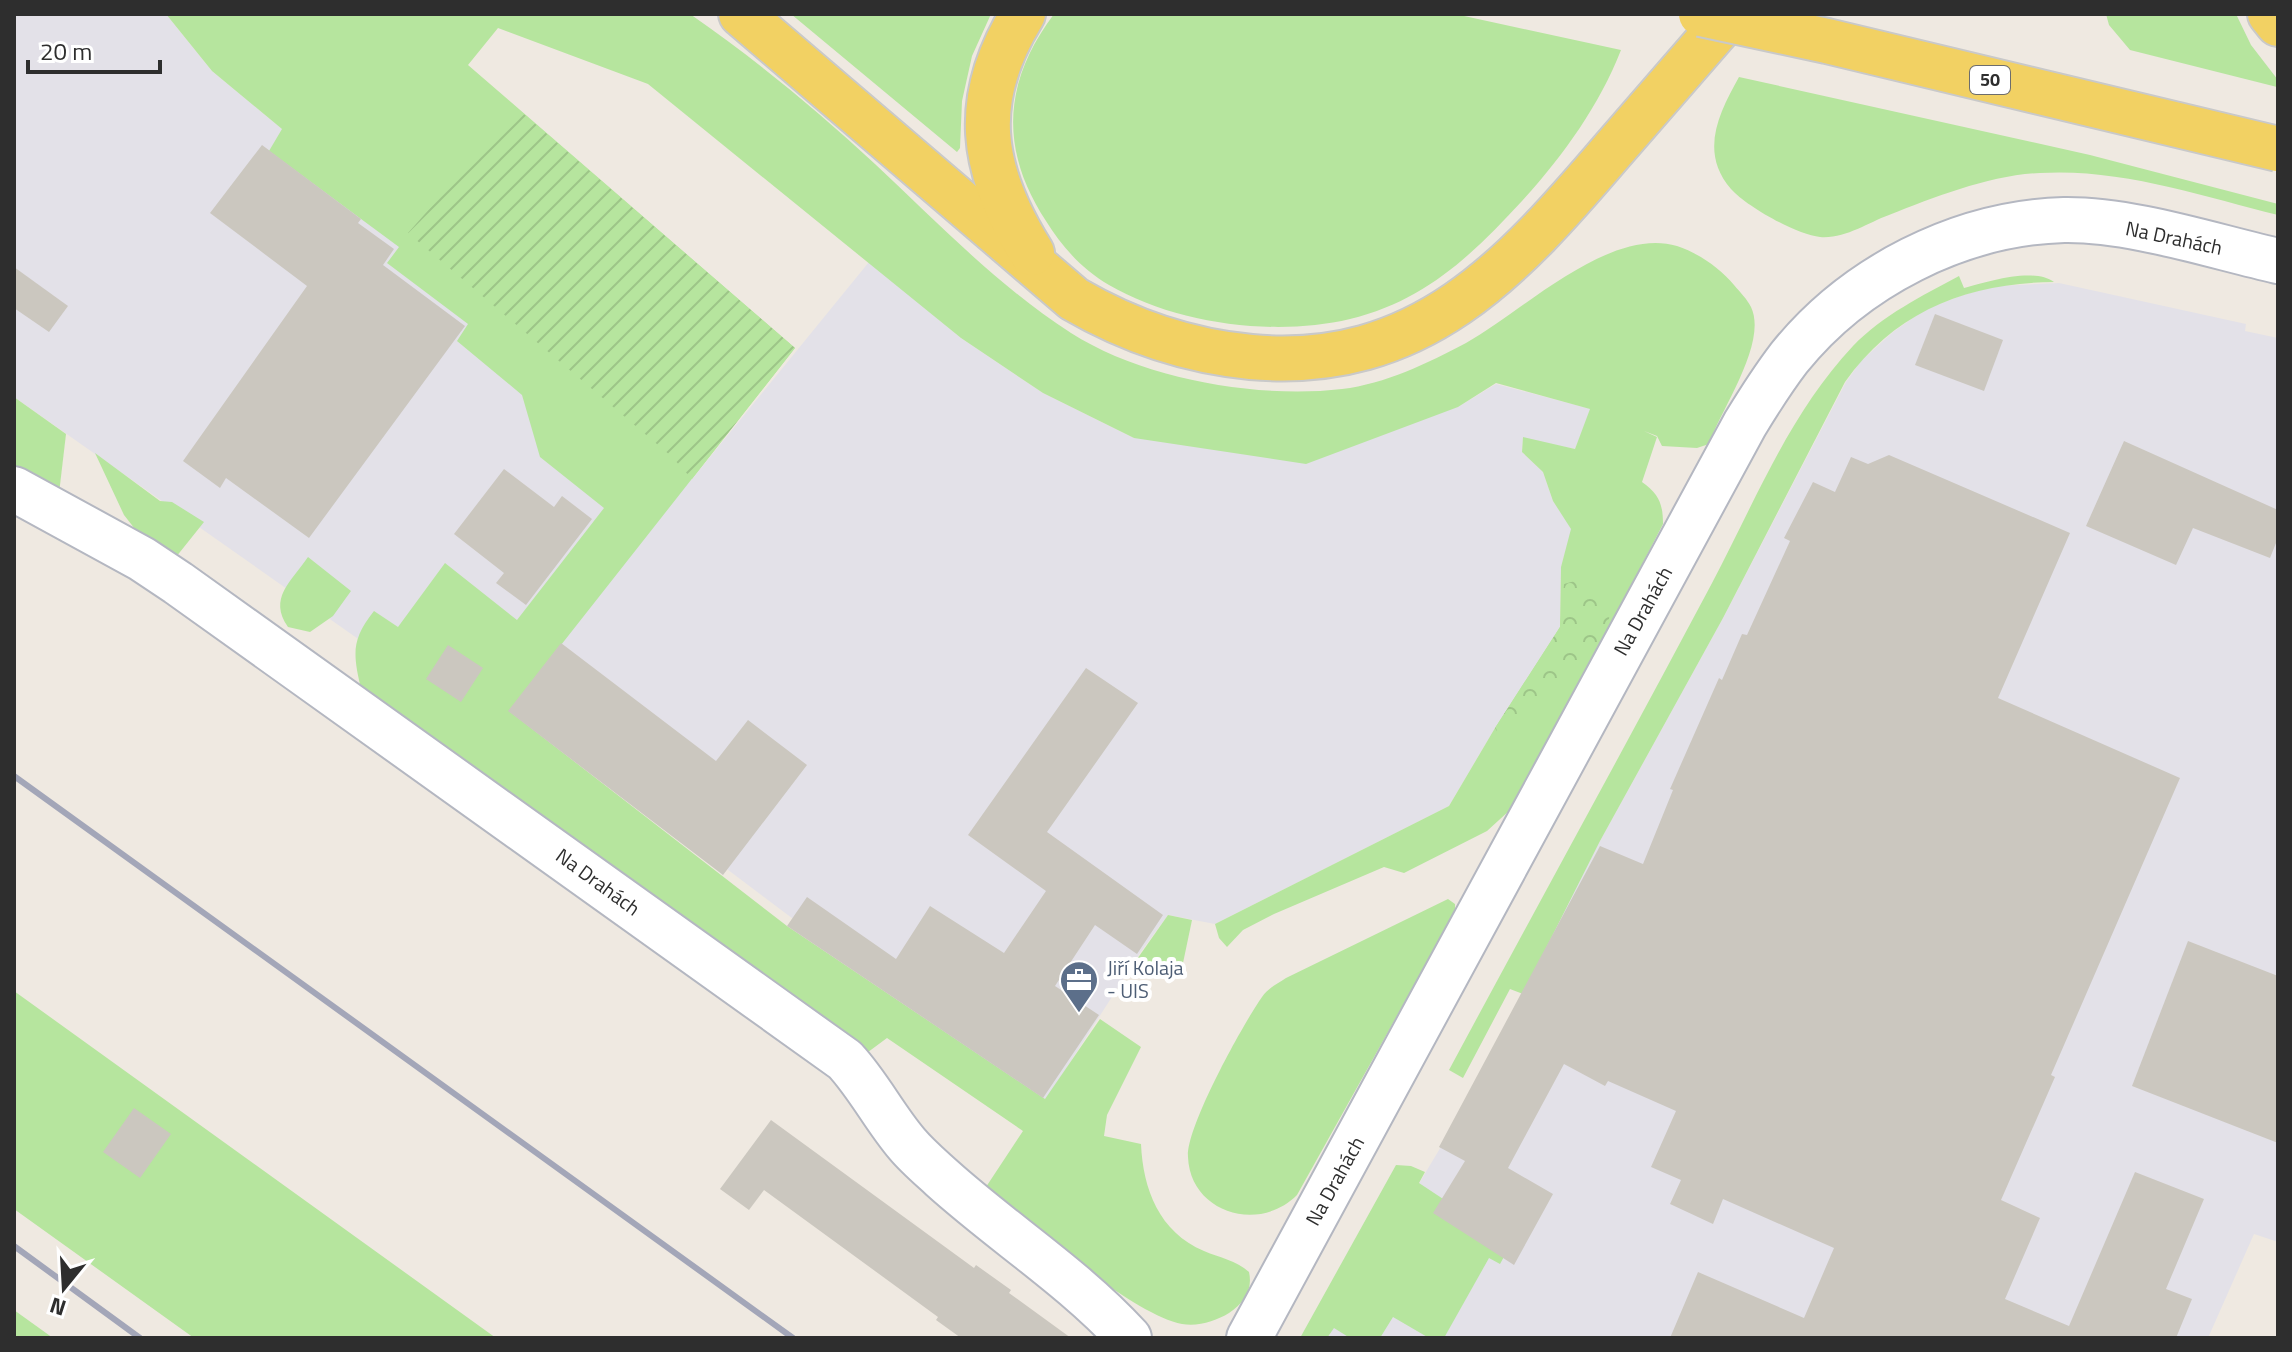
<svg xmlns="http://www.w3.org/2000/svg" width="2292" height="1352" viewBox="0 0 2292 1352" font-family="'Titillium Web',sans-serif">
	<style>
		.industrial { fill: #e3e1e8 }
		.grass { fill: #b6e59e }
		.forest { fill: url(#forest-crowns) }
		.garden { fill: url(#garden-furrows) }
		.building { fill: #cbc7bf }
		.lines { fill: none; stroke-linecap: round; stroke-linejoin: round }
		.minor-casing { stroke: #b4b7c1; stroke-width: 48 }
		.primary-casing { stroke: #c9c9c9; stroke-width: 48 }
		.minor { stroke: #fff; stroke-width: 44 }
		.primary { stroke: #f2d163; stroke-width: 44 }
		.rail { stroke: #a3a6b8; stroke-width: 6 }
		.primary-bridge-casing { stroke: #c9c9c9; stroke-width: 48; stroke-linecap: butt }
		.primary-bridge { stroke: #f2d163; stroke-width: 44 }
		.labels { text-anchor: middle; stroke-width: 8; stroke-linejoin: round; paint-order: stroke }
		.shield { fill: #fff; stroke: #6d6d6d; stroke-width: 2 }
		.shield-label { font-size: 18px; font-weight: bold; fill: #2e2e2e }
		.street-label { font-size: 20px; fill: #2e2e2e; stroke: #fff }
		.service-label { font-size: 20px; fill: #4e5e75; stroke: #fff; text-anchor: start }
	</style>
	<defs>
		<pattern id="forest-crowns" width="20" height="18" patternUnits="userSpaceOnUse" patternTransform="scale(2)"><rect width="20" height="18" fill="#b6e59e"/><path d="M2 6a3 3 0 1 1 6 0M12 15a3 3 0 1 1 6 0" fill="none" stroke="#9dc588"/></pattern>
		<pattern id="garden-furrows" width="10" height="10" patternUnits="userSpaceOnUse" patternTransform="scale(2)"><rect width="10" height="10" fill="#b6e59e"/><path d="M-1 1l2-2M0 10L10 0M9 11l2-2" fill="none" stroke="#9dc588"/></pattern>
	</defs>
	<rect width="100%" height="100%" fill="#efe9e1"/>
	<!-- industrial -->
	<g class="industrial">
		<path d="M14,14h152l46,57 196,162 284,246 177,-217 92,76 82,55 91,45 324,-31 38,-23 95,25 -16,40 -52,-11 -1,14 21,20 10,29 19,28 -11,38 -1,60 -65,101 -46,78 -234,118 -47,-9 -28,38 -94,147 -92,-60 -441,-332 -21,25 -478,-336z"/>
		<path d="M2059,283l187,41 -1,7 33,7v904l-24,-8 -46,104h-881l143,-240 130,-257 123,-223 123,-236 15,-21 32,-29 31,-22 39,-15 33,-9z"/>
	</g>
	<!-- grass -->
	<g class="grass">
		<path d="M166,14h524c65,45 127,96 185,150 63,59 123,122 196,169 72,46 187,66 271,56 43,-5 86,-26 124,-46 56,-31 143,-117 211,-97 21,7 43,22 57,39 6,7 13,14 17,22 17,36 -30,102 -42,137l-12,4 -35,-2 -5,-10 -13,-5 13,6 -15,45c17,12 21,22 21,42l-114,221 -39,65 -23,21 -83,42 -20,-6 -110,47 -31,16 -16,17 -8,-9 -4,-14 234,-118 46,-78 65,-101 1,-60 10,-38 -18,-28 -10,-29 -21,-20 1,-15 52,12 15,-40 -94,-26 -38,24 -152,57 -172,-26 -91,-45 -82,-55 -313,-254 -150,-56 -30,37 327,283 -286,363 278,215 258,173 55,-80 41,28 -34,68 -3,21 37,8c2,45 18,88 63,107 16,7 32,9 45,21 4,18 -5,31 -20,41 -13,8 -31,14 -47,11 -49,-9 -156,-101 -196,-137l37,-56 -136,-93 -27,20 -499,-369c-8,-35 -10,-49 13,-78l24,16 47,-64 72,57 87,-112 -64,-51 -18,-62 -65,-54 11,-17 -81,-61 12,-16 -130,-96 13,-22 -70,-58z"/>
		<path d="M791,14h200l-19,42 -10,45 -2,47 -3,4z"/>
		<path d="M1054,14h401l166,36c-22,56 -58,106 -99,151 -50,54 -97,100 -172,118 -75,18 -174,5 -241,-34 -27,-16 -47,-38 -63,-64 -47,-72 -43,-139 8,-207z"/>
		<path d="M2106,14h130l15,31 27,35 -1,7 -147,-37 -21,-25z"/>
		<path d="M1739,77l351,78 188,49v11c-76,-19 -158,-47 -238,-42 -50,2 -105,24 -151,42 -22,8 -44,24 -69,22 -23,-2 -74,-31 -89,-48 -32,-37 -12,-76 8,-112z"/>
		<path d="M1959,276l5,12c23,-6 69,-21 90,-6 -85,1 -158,28 -209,100l-122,236 -123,223 -77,153 -13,-5 -47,89 -14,-8c87,-162 176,-323 262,-485 43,-81 78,-171 142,-239 30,-31 69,-50 106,-70z"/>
		<path d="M14,397l52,37 -8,68 -44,-26z"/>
		<path d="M95,453l65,48 12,1 32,20 -28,35 -23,-5 -29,-37z"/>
		<path d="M308,557l43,34 -18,25 -23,16 -22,-5c-20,-29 3,-45 20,-70z"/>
		<path d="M1448,899l7,5v8l-158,283c-39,39 -107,17 -109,-38 -2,-30 55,-133 74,-160 6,-9 15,-13 24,-19z"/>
		<path d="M1168,915l24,5 -9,43 -5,11 -43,-12z"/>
		<path d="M14,991l482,347h-302l-173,-124 -7,-5z"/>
		<path d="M1396,1165l15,1 14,6 -6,11 92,61 -11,20 -11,-6 -45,80h-15l-36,-21 -13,21h-30l-16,-10 -7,10h-27z"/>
		<path d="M14,1310l39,28h-39z"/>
	</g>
	<!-- forest -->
	<path class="forest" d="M1582,579l14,6 15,12 -3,33 -16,33 -50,34 -32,40 -9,1 -6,-10 65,-101 4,-43z"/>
	<!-- garden -->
	<path class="garden" d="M518,109l277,239 -103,131 -21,-23 -263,-223z"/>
	<!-- building -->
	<g class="building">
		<path d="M262,145l99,74 -3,4 36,26 -11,16 82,61 -156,212 -83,-60 -6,10 -37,-27 124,-175 -97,-73z"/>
		<path d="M14,267l54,39 -19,26 -35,-24z"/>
		<path d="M1935,314l68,26 -19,51 -69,-26z"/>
		<path d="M2124,441l154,69v28l-8,20 -77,-30 -17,37 -90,-39z"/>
		<path d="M1889,455l181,78 -72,165 182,80 -129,297 4,2 -54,123 39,18 -35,81 64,27 66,-154 69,27 -38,90 26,10 -16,39h-506l28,-66 106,46 30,-70 -111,-49 -10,25 -43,-20 11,-24 -30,-13 25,-56 -68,-30 -3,5 -41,-22 -56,104 45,26 -39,71 -81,-52 32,-52 -26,-14 161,-301 43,18 30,-74 -3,-1 49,-111 3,2 20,-46 5,1 43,-94 -6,-3 29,-56 22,10 16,-35 17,7z"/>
		<path d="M504,469l50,38 8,-11 30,23 -66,86 -30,-22 8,-10 -50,-39z"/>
		<path d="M561,643l155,118 32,-41 59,45 -84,110 -215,-164z"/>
		<path d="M448,645l35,23 -22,34 -35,-23z"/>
		<path d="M1086,668l52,35 -91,129 116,83 -26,39 -42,-29 -40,61 44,29 -56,83 -256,-172 20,-29 89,62 34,-53 74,47 42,-62 -78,-56z"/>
		<path d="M2188,941l90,35v167l-146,-57z"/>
		<path d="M134,1108l37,26 -31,44 -37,-26z"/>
		<path d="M771,1120l203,148 2,-3 35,25 -2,3 62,45h-110l-25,-18 2,-3 -174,-127 -15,20 -29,-21z"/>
	</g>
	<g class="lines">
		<defs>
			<g id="minor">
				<path d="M14,489l128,70 36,24 667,477c24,26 39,57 62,84 10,12 23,23 35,34 61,55 131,99 187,160"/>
				<path d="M1249,1338l496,-914c14,-23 28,-45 44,-66 65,-81 170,-135 275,-138 67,-1 148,26 214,41"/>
			</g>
			<g id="primary">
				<path d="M741,14l333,285c55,32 114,52 177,58 169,15 261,-89 361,-206 40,-46 79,-91 119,-137"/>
				<path d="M1023,14c-53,85 -43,156 9,239"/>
				<path d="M2270,14l8,10"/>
			</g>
		</defs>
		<!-- minor casing -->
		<use href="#minor" class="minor-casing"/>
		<!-- primary casing -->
		<use href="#primary" class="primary-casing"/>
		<!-- minor -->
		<use href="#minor" class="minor"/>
		<!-- primary -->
		<use href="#primary" class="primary"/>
		<!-- rail -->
		<g class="rail">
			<path d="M14,776l779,562"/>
			<path d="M14,1246l126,92"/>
		</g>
		<defs>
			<path id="primary-bridge" d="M1701,14l126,27 451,108"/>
		</defs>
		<!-- primary-bridge casing -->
		<use href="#primary-bridge" class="primary-bridge-casing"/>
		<!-- primary-bridge -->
		<use href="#primary-bridge" class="primary-bridge"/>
	</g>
	<!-- icons -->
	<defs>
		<symbol id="office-pin" viewBox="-11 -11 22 30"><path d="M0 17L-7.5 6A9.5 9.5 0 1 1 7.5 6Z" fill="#5c6f8a" stroke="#fff"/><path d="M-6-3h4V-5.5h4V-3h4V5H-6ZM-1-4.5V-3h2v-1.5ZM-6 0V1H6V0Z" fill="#fff"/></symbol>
	</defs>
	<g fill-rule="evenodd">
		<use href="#office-pin" x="1057" y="958" width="44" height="60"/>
	</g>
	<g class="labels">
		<!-- shield labels -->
		<rect class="shield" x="1970" y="66" width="40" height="28" rx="6"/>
		<g class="shield-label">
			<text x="1990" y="86">50</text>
		</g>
		<!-- street labels -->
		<g class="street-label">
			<text transform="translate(2174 238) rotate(12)" y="7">Na Drahách</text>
			<text transform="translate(1643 611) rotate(-61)" y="7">Na Drahách</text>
			<text transform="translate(598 882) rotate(36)" y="7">Na Drahách</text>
			<text transform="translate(1335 1181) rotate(-61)" y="7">Na Drahách</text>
		</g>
		<!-- service labels -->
		<g class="service-label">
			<text x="1107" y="975">Jiří Kolaja<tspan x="1107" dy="23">- UIS</tspan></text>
		</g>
	</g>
	<!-- border -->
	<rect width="2292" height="1352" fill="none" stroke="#2e2e2e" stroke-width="32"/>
	<!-- north arrow -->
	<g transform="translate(64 1288) rotate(198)" stroke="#ffffff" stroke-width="6" paint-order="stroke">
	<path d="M0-6L14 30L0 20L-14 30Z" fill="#2e2e2e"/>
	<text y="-12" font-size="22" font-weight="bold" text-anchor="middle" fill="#2e2e2e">N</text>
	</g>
	<!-- scale -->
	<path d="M28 60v12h132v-12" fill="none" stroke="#2e2e2e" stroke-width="4"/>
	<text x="40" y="60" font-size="24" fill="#2e2e2e" stroke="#ffffff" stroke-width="6" paint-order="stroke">20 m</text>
</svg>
